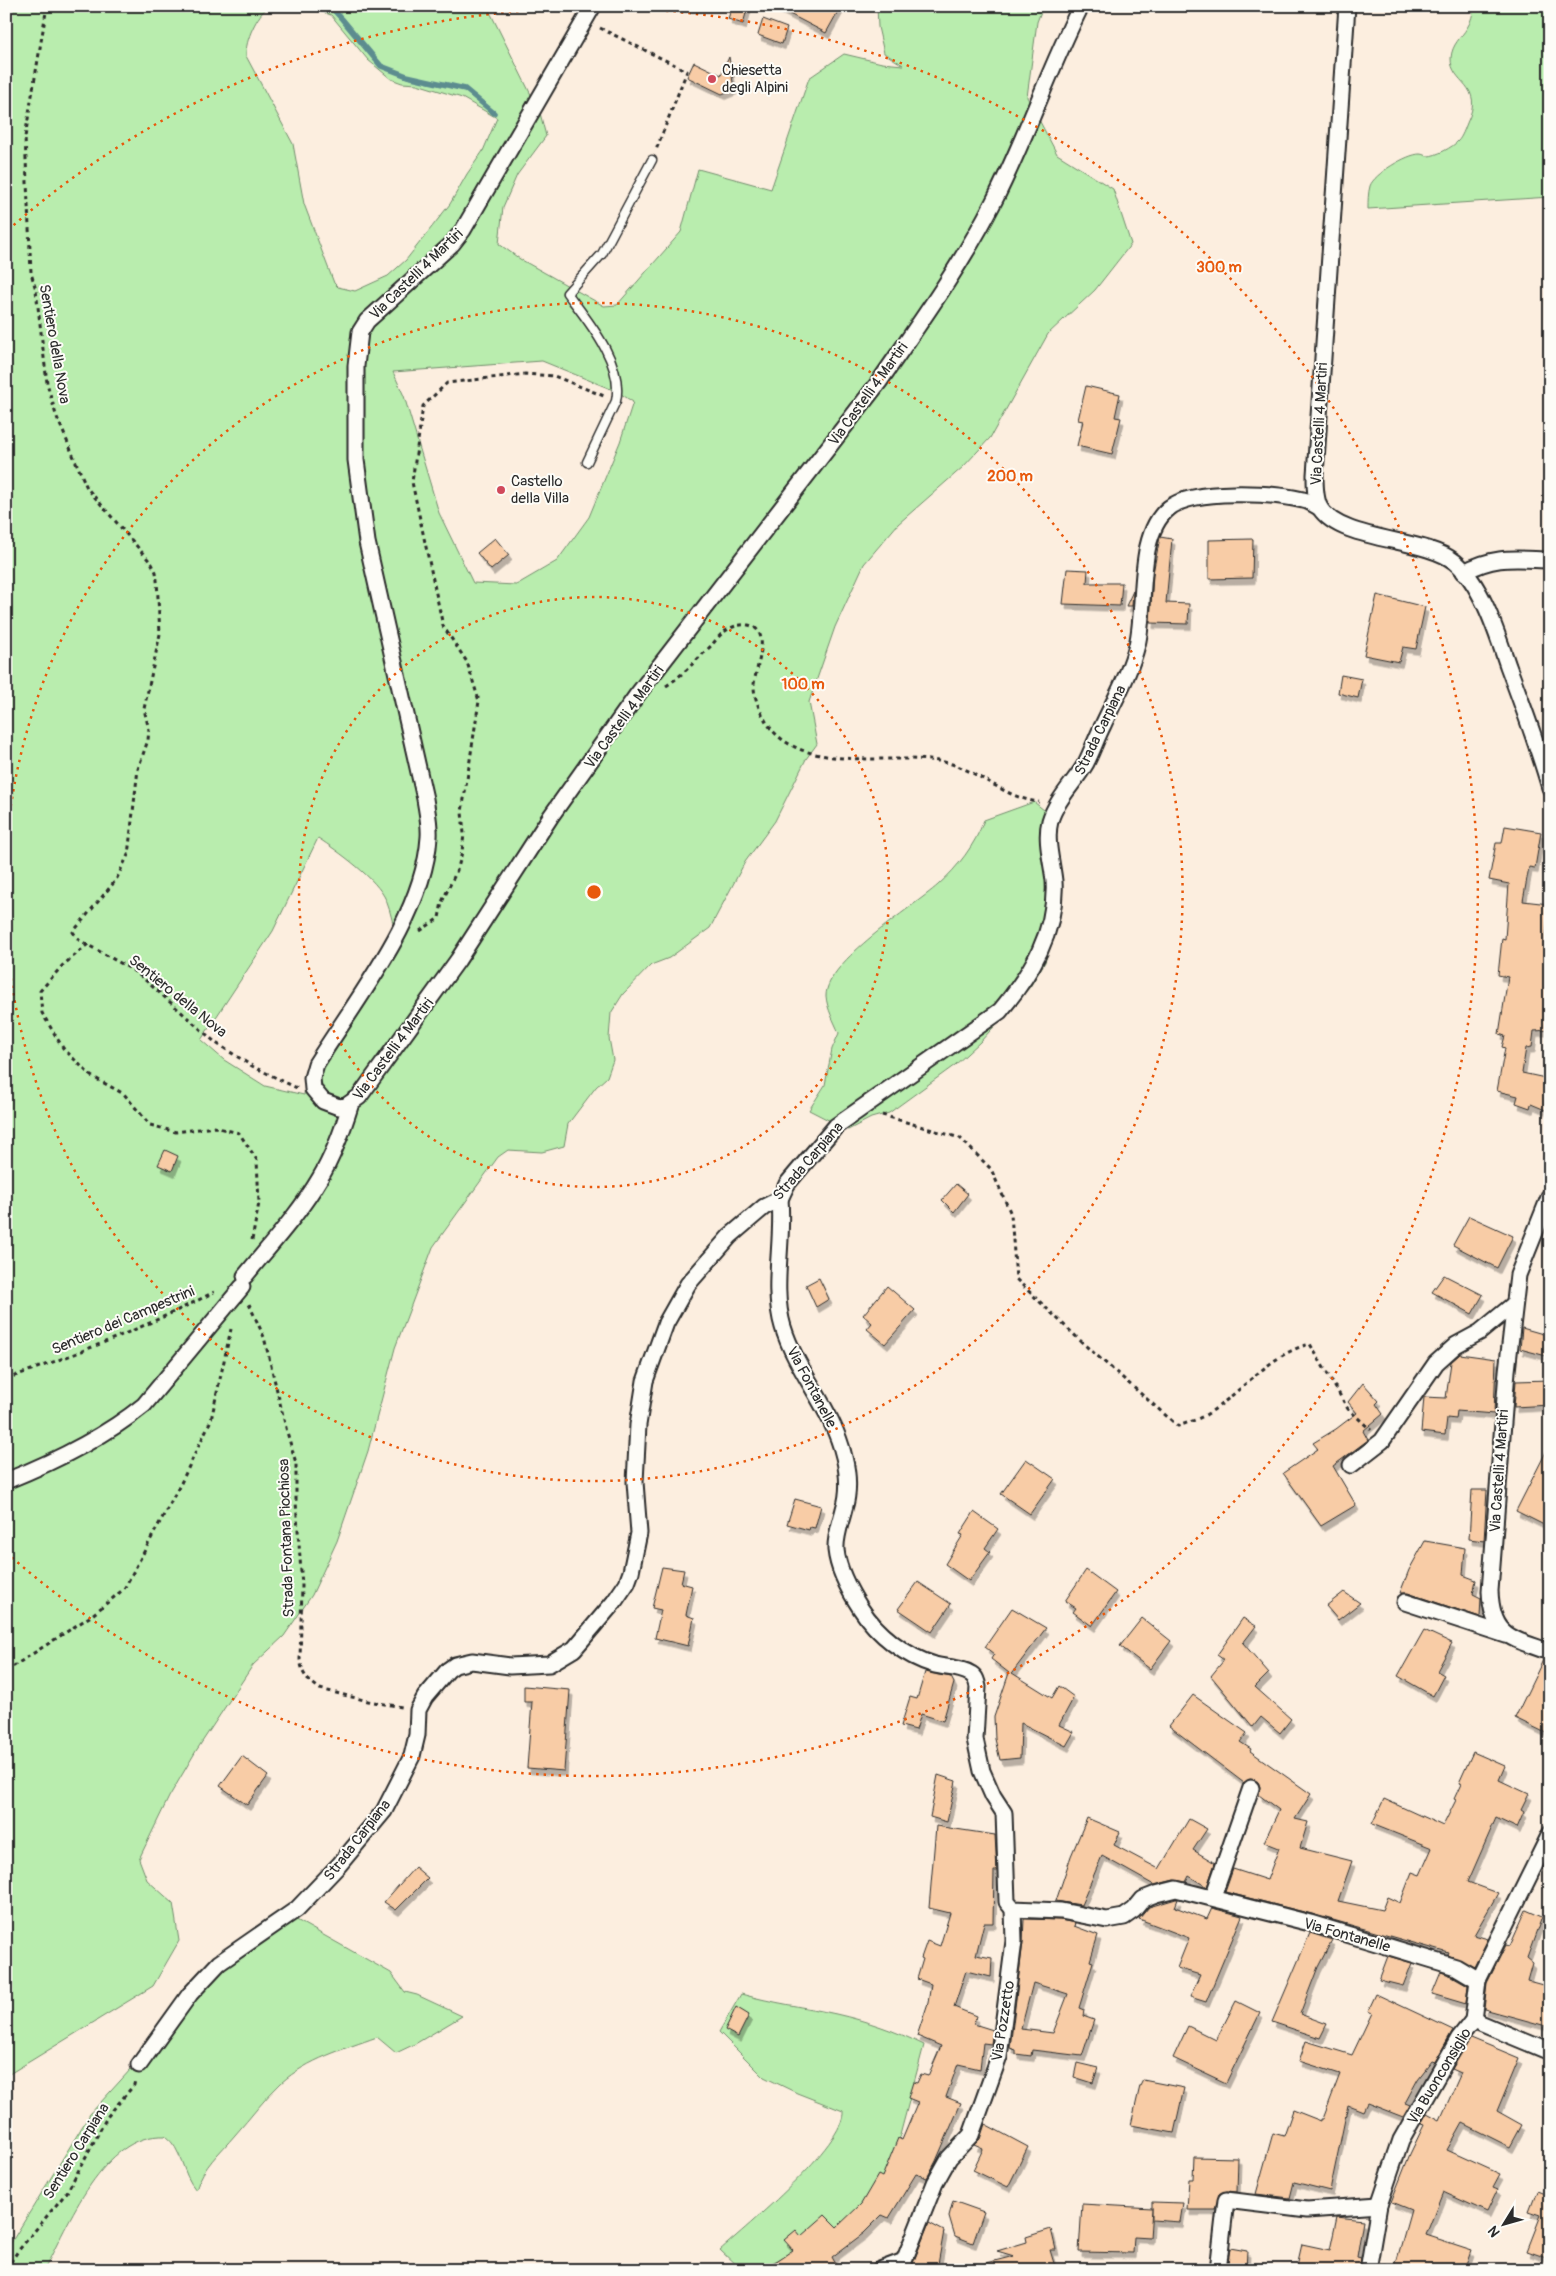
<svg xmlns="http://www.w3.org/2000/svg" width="1556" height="2276" viewBox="0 0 1556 2276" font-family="Pangolin,sans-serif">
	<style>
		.green { fill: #b9edae; stroke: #728c6c; fill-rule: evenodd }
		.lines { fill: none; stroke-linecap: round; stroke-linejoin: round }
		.stream { stroke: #5b8c8f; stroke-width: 5.5 }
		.building { fill: #f8cca6; stroke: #2b2b2b; fill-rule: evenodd; filter: url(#shadow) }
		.service-casing { stroke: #2b2b2b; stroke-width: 11 }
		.minor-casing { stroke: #2b2b2b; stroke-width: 19 }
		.path { stroke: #2b2b2b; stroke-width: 3; stroke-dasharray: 4 4; stroke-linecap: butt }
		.service { stroke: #fdfcf7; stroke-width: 8 }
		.minor { stroke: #fdfcf7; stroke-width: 15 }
		.ring { fill: none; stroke: #e8590c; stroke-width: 2.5; stroke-dasharray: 2.5 5 }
		.poi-dot { fill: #d1495b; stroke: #fdfcf7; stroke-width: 2 }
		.labels { text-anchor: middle; stroke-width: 4; stroke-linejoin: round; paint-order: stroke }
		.poi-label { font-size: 15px; fill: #2b2b2b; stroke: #fdfcf7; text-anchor: start }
		.street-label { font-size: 15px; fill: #2b2b2b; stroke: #fdfcf7 }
		.centre { fill: #e8590c; stroke: #fdfcf7; stroke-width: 2.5 }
		.ring-label { font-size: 15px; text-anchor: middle; font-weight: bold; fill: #e8590c; stroke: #fdfcf7; stroke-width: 4; stroke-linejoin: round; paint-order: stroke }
	</style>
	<defs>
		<filter id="shadow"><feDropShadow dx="3" dy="5.5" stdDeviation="0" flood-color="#0004"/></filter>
	</defs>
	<rect width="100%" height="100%" fill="#fceedf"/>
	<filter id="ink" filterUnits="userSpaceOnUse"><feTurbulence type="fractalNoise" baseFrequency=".02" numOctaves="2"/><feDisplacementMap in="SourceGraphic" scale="10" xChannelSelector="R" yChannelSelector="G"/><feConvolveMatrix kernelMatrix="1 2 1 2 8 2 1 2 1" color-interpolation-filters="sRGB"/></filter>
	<g filter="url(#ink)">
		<!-- green -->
		<g class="green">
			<path d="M6,6h263c-12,9 -24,34 -23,50l47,88 11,60 30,79 4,4 17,4 33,-15 18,-16 44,-56 17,-30 16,-23 14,-33 -35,-20 -45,-14 -15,-1 -11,-4 -23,-19 -37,-45 -23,-8 -10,-1h189l53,107 6,23 -29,39 -14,32 -4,37 21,15 84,47 13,-1 64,-73 17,-63 73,20 38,-111 35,-24 38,9 21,2 -19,-12 -6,-26 -1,-21h166l-6,16 -10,75 30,57 56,35 18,55 -36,46 -47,44 -58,104 -27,29 -65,57 -34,40 -29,63 -26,75 8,42 -11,15 -31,62 -30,41 -35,66 -41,30 -18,7 -28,29 -12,19 -2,25 4,22 -6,17 -11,10 -28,37 -4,22 -22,6 -34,-2 -10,7 -65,90 -38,101 -27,103 -31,90 -25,54 -28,41 -31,29 -57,86 -27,46 -30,62 8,21 26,23 6,38 -26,45 -147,90zM542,361l76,31 15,10 -13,40 -31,75 -32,44 -41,24 -43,-2 -34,-70 -35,-117 -11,-24zM318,838c20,13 59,41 68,62 5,12 7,26 11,38l-92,145 -1,12 -39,-9 -41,-26 -23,-20 72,-109z"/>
			<path d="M1474,6h76v191l-182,12c0,-7 0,-16 2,-23 4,-12 37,-32 50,-32 3,0 5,2 8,2 8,0 25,-9 30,-15 4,-4 7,-13 9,-18 19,-39 -17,-39 -16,-65 1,-14 10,-20 16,-30 4,-6 6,-14 7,-22z"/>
			<path d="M1034,802l21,17 4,89 -1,14 -13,40 -15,25 -50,55 -25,23 -66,48 -18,5 -23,12 -39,-20 16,-25 7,-36 7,-16c-5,-12 -12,-24 -13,-37 0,-35 86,-88 112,-111 20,-18 37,-40 46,-65z"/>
			<path d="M293,1918l98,55 14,19 12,3 45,21 -47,28 -19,9 -19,-16c-33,12 -69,22 -96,46 -17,16 -30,34 -46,52 -15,18 -32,31 -39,55 -15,-17 -13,-41 -31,-54 -62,-3 -97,89 -121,134h-38v-19l84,-137 133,-146z"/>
			<path d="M741,1994c32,9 64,13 95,20 31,7 60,17 88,31l-45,169 -123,56h-15l-21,-20c26,-23 126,-106 123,-139l-46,-18 -33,-16 -45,-45z"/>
		</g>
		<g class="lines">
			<!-- stream -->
			<path class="stream" d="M330,6l12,13 39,47 26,10 58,13 29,24"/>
		</g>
		<!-- building -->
		<g class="building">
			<path d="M732,6h16l-5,18 -15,-5z"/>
			<path d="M774,6h67l-15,27z"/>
			<path d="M763,19l24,9 -5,16 -24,-9z"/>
			<path d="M729,57l5,32 -12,5 -35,-17 7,-15 27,13z"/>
			<path d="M1086,386l34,8 -5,23 6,1 -9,36 -35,-8 6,-25 -5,-1z"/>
			<path d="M1160,537l12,2 -6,64 23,1 -1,20 -38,-1 3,-50z"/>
			<path d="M495,538l14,17 -18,15 -14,-17z"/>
			<path d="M1253,539l-1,39 -43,1v-39z"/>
			<path d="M1067,569l21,1 -1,13h35l-2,23 -57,-2z"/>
			<path d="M1133,591l-1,15h-6z"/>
			<path d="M1377,595l48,12 -9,42 -13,-2 -4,15 -35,-7z"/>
			<path d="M1341,675l21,4 -4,19 -20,-5z"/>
			<path d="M1505,826l36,6 -6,36 -6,-1 -6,34 26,3 -5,51 6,1v74l-16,1 -2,16 -6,1 -4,25 28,6v33l-19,-8 -1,4 -14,-5 2,-7 -21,-5 8,-43 -3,-1 3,-11 -6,-2 9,-57 -10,-2 4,-37 3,1 4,-55 -20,-4 7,-37h6z"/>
			<path d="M165,1150l13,6 -6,15 -14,-6z"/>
			<path d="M956,1184l12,10 -14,18 -12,-12z"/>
			<path d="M1469,1216l44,20 -16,32 -44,-23z"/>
			<path d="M1444,1275l39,20 -11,19 -40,-22z"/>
			<path d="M819,1278l10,21 -13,8 -10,-22z"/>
			<path d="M887,1286l28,24 -30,34 -18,-15 5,-6 -9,-8z"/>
			<path d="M1522,1328l28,8v21l-30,-8z"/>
			<path d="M1460,1354l36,5 -2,55 -37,-3 -1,8 -9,-1 -2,17 -24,-3 3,-35 22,1 5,-36z"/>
			<path d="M1550,1380v25l-36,2 2,-26z"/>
			<path d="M1363,1383l16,18 -3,3 7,10 -20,17 5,9 -35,26 23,39 -35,21 -38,-53 35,-24 -5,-6 23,-14 21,-16 -9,-11z"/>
			<path d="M1550,1444v84l-34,-17z"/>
			<path d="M1026,1459l29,20 -25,35 -29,-20z"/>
			<path d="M1472,1490h15l-3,51 -15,-2z"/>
			<path d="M795,1499l26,7 -6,22 -5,-1 -1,3 -22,-6z"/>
			<path d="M974,1512l24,17 -13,19 5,4 -21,29 -24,-17 18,-29 -3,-1z"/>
			<path d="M1425,1541l40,7 -2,27 13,5 -3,14 8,4 -1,19 -72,-24h-8l9,-23z"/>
			<path d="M662,1567l22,3 -3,13 11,3 -6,29 8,3 -6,28 -33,-8 6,-28 -9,-2z"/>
			<path d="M1086,1570l30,22 -24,34 -19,-14 3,-4 -11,-7z"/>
			<path d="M918,1582l33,22 -19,28 -34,-23z"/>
			<path d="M1344,1592l16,11 -22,17 -12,-14z"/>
			<path d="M1012,1608l34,20 -34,45 40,25 7,-12 15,11 -15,28 15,7 -8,14 -45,-23 -1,35 -20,2 -5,-21 -1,-22 15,-44 -18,-14 3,-5 -9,-7z"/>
			<path d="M1142,1618l29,23 -21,28 -30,-23z"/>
			<path d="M1243,1618l13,8 -13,17 26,30 -14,14 36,32 -11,14 -19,-16 -8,10 -42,-51 13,-16 -7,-5z"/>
			<path d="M1424,1630l28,13 -15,28 7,4 -11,21 -35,-20z"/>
			<path d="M1543,1660l7,1v74l-35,-17z"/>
			<path d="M925,1672l26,5 3,6 -11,38 -22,-7 -5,16 -15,-4 9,-29 7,2z"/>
			<path d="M524,1686l46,4 -6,81 -37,-3 5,-66h-8z"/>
			<path d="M1193,1695l54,38 -7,9 11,7 -1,2 61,43 -16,25 13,3 -8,26 52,13 -14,40 44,9 5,-13 13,6 12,-31 8,3 12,-27 -60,-24 12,-25 59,27 13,-26 -2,-1 7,-15 -2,-1 14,-31 32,14 -6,14 30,14 -8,16 3,2 -7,16 -21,-10 -28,64 30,11 -24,42 14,4 -14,28 -26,-12 1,-2 -137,-39 -87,-22 8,-23 34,11 12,-32 -15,-6 15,-32 -20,-15 1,-8 -2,-5 -8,-3 -6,4 -75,-57z"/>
			<path d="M242,1756l26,20 -21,29 -27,-19z"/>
			<path d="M938,1775l18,6 -9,41 -17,-5z"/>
			<path d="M1087,1818l33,14 -6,13 45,24 30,-50 18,10 -14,21 22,13 -8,24 -18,-11 -3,6 -12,-2 -20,5 -52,-29 -21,49 -25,-4 15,-45z"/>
			<path d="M936,1826l59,9 2,36h-3l-1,52h-9l-8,32 16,3 -1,19 -25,-6 -12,36 22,9 -2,8 19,6 -2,14 -8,-1 -3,26 -22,-5 -12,33 15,6 -25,58 -9,17 -11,-4 -27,44 -7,-3 -18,18 -32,24 7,13h-76l30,-20 -9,-10 12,-10 5,6 24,-21 12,12 24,-23 17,-29 4,2 16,-39 4,2 16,-38 -10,-4 5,-16 4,1 4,-9 7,2 13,-30 -24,-10 11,-33 3,-19 -14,-5 6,-20 -2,-1 6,-17 13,5 10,-33 -21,-5z"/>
			<path d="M415,1867l13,11 -32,32 -12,-8z"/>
			<path d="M1176,1899h2l-3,8 32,12 5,-11 30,8 -36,86 -16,-5 10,-22 -23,-7 12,-30 -50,-19 10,-12z"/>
			<path d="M1526,1910l16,7 -15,41 6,5 -5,18 22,6v40l-66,-18 3,-26 19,-38 4,1z"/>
			<path d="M1024,1919l36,1 15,3 -1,3 24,9 -8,26 3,1 -14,46 5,2 -1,6 11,4 -12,36 -50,-6 -1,6 -15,-2v-4l-6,-2 13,-106zM1033,1983l35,11 -15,39 -32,-4z"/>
			<path d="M1310,1933l22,7 -14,27 -18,47 27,10 -7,14 -48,-16z"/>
			<path d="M1388,1956l24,7 -9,23 -24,-6z"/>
			<path d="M1441,1972l11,4 16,9 -2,19 -34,-10z"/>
			<path d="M1376,1994l77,36 -18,32 -3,-1 -14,18 -13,24 5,2 -7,12 -36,-14 -4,8 -15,-6 -18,86 -36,-9 -4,16 -34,-4 17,-61 11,3 9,-26 28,11v-2h2l17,-45 -41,-13 7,-20 46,14 20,-42 -4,-2z"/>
			<path d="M1236,2001l24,12 -34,70 -53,-25 15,-32 28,14z"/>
			<path d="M736,2007l13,8 -11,22 -13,-7z"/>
			<path d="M1471,2038l48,20 -22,53 25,14 -12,22 -48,-24 -15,27 53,24 -7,13 5,2 -11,23 -44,-20 -17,43 46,15 -7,20h-71l17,-60 -20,-8 19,-48 14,-29 -3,-1 6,-11 13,7 21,-47 -9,-4z"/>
			<path d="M1077,2063l21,5 -5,15 -19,-6z"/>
			<path d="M1143,2080l41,8 -10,45 -43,-8 9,-39z"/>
			<path d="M985,2124l43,23 -20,40 -35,-17 10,-21 -9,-4 6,-6z"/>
			<path d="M1194,2157l44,1 -1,34 -10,-1 -8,3 -4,16h-28l2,-31h4z"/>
			<path d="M1537,2190l13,5v64l-23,-8 14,-36 -12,-4z"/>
			<path d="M953,2201l31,11 -11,31 -18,-7 -6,-20z"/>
			<path d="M1152,2202l31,1 -3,19 -28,-2z"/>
			<path d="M1082,2204l70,4 -2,30 -16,-1 -1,16 -54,-1z"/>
			<path d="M1337,2217l26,3 -6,37 4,1 -2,12h-63l6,-26 28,6z"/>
			<path d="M929,2223l15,8 -7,39h-24v-7z"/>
			<path d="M1051,2229l5,21h-6l6,20h-72l-1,-6 31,-8 -17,-5 30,-9 -1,-5z"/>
			<path d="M1230,2248l17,3 -1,19h-19z"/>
			<path d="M1379,2263l8,2 -1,5h-8z"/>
		</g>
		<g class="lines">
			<defs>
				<path id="service" d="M587,462l29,-61c8,-38 -28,-80 -49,-108l35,-39 50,-94"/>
				<g id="minor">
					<path d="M593,6l-130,224 -11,14 -85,77 -7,11 -4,34v94l11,82 58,257c2,13 5,25 4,38 -5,79 -72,161 -113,227l-4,14 1,11 10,12 16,6 7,-1 13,-9 99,-137 93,-144 86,-121 242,-313c40,-58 82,-116 114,-179 33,-64 55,-132 88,-197"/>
					<path d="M1347,6l-32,469c0,10 0,24 5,33 21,34 104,29 135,54 27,22 42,72 53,104 15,40 30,80 42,122"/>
					<path d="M1464,572c32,-17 50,-13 86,-12"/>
					<path d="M1550,1195l-32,80 -11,96 -17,220c2,47 22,47 60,61"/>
					<path d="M780,1199c4,43 -9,88 3,128 14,46 50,82 61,130 4,16 5,36 0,52 -3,13 -9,27 -8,41 2,20 14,42 25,59 16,25 45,48 74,56 12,3 25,2 36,9 5,3 6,8 7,13l-3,52 7,32 11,25 11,17 3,89 6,7 48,2 46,9 17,-3 10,-7 9,-11 13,-5 20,-5 134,34 146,44 22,13"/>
					<path d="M245,1276c26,-32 54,-62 75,-98 14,-23 23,-49 31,-75"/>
					<path d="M1351,1465l31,-24 54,-78 20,-18 24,-13 34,-28"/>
					<path d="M6,1481c45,-18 100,-45 138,-76l98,-118"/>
					<path d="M1405,1602l101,33"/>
					<path d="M1213,1897l38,-109"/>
					<path d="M1473,2020l77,32"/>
					<path d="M139,2065l51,-71 29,-31 78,-54 42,-44 45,-54 28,-55 5,-21 1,-25 7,-13 23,-27 7,-5 17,-4 38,5 39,-2 25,-15 40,-47 13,-19 4,-11 8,-39 -4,-51 3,-57 7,-44 21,-58 22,-39 42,-48 34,-29 16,-8 7,-15 49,-58 164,-115c31,-37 57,-80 54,-130 -2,-19 -9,-41 -4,-60 6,-21 25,-39 36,-58 6,-12 11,-26 17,-38 12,-26 27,-52 34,-80 10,-39 -2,-110 32,-137 25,-20 104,-15 134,-8 6,1 12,5 17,8"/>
					<path d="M880,2270l24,-9"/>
					<path d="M904,2270v-9l31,-78 14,-25 22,-23 28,-78 15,-116 -1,-32"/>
					<path d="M1218,2270l8,-70 81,10 72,-5"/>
					<path d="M1368,2270l11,-65 22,-65 58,-102 14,-18 5,-40 72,-146"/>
				</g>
			</defs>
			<!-- service casing -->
			<use href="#service" class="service-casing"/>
			<!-- minor casing -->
			<use href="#minor" class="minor-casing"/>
			<!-- path -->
			<g class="path">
				<path d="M47,6l-22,131 6,136 5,17 11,93 9,32 31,73 65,76 4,8 1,8 3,54 -16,75 5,21 -1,10 -10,29 -10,86 -12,25 -43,52 6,8 52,29 12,9 73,65 36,23 45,22"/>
				<path d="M600,28l87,43 -31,79"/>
				<path d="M666,686c17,-11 30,-26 45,-40 4,-5 10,-13 16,-16 6,-4 14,-6 21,-5 26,5 6,45 6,61 0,16 12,40 24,50 38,34 113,18 160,25 37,5 64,37 101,41"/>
				<path d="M420,931l19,-13 3,-16 16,-34 4,-16 2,-18 -2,-22 17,-111 -12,-39 -24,-36 -31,-144 11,-76 24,-23 78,-9 29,2 50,20"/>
				<path d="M88,944l-26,22 -22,25 2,22 21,35 28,28 33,18 26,31 26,7 38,-5 25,6 18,27 2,43 -7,37"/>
				<path d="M882,1115l78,23 31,31 20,45 5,65 71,68 91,79c9,-3 18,-6 26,-10 36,-21 64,-62 106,-72l38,65 23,21"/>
				<path d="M249,1304l15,33 23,95 9,31v39l6,84 -2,74 3,12 4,7 13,10 48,12 34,6"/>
				<path d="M6,1379c71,-25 141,-52 208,-87"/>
				<path d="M6,1671l85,-55 33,-27 57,-106 30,-63 20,-91"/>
				<path d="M6,2269l12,-18 49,-59 40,-75 27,-32 1,-5"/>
			</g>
			<!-- service -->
			<use href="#service" class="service"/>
			<!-- minor -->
			<use href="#minor" class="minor"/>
		</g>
	</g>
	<!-- distance rings -->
	<g class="ring">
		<circle cx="594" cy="892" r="295"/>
		<path d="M6 851A589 589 0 1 1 6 933"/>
		<path d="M8 230A884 884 0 1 1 8 1554"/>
	</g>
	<!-- markers -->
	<g class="poi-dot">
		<circle cx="712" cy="79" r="5"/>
		<circle cx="501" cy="490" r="5"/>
	</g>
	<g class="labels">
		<!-- poi labels -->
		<g class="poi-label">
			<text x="722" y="75">Chiesetta<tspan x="722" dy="17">degli Alpini</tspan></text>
			<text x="511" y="486">Castello<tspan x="511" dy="17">della Villa</tspan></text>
		</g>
		<!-- street labels -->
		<g class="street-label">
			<text transform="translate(416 274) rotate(-44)" y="5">Via Castelli 4 Martiri</text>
			<text transform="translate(55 344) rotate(80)" y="5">Sentiero della Nova</text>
			<text transform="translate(868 394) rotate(-54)" y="5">Via Castelli 4 Martiri</text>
			<text transform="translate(1319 424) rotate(-87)" y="5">Via Castelli 4 Martiri</text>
			<text transform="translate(624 717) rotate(-54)" y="5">Via Castelli 4 Martiri</text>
			<text transform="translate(1100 730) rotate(-64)" y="5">Strada Carpiana</text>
			<text transform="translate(178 996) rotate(39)" y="5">Sentiero della Nova</text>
			<text transform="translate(393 1049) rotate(-53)" y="5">Via Castelli 4 Martiri</text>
			<text transform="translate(808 1161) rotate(-49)" y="5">Strada Carpiana</text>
			<text transform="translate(123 1320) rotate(-23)" y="5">Sentiero dei Campestrini</text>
			<text transform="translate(812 1387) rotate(62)" y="5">Via Fontanelle</text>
			<text transform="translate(1499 1471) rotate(-86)" y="5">Via Castelli 4 Martiri</text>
			<text transform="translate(286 1538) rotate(-92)" y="5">Strada Fontana Piochiosa</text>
			<text transform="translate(357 1840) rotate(-52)" y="5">Strada Carpiana</text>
			<text transform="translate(1347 1935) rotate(16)" y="5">Via Fontanelle</text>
			<text transform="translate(1003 2021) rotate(-81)" y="5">Via Pozzetto</text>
			<text transform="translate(1439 2076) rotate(-59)" y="5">Via Buonconsiglio</text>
			<text transform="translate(76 2151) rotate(-58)" y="5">Sentiero Carpiana</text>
		</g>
	</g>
	<circle cx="594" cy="892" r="8" class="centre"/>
	<g class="ring-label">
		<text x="1219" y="272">300 m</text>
		<text x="1010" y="481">200 m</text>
		<text x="803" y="689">100 m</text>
	</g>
	<!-- margin -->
	<rect width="1556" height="2276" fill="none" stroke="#fdfcf7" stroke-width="25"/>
	<rect x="12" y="12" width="1531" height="2251" fill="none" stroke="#2b2b2b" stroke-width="2" filter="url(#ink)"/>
	<!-- north arrow -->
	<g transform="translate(1504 2224) rotate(233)" stroke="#fdfcf7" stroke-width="4" paint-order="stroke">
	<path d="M0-4L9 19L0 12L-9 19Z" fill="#2b2b2b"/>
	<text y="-8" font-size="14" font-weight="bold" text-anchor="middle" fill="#2b2b2b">N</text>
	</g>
</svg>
